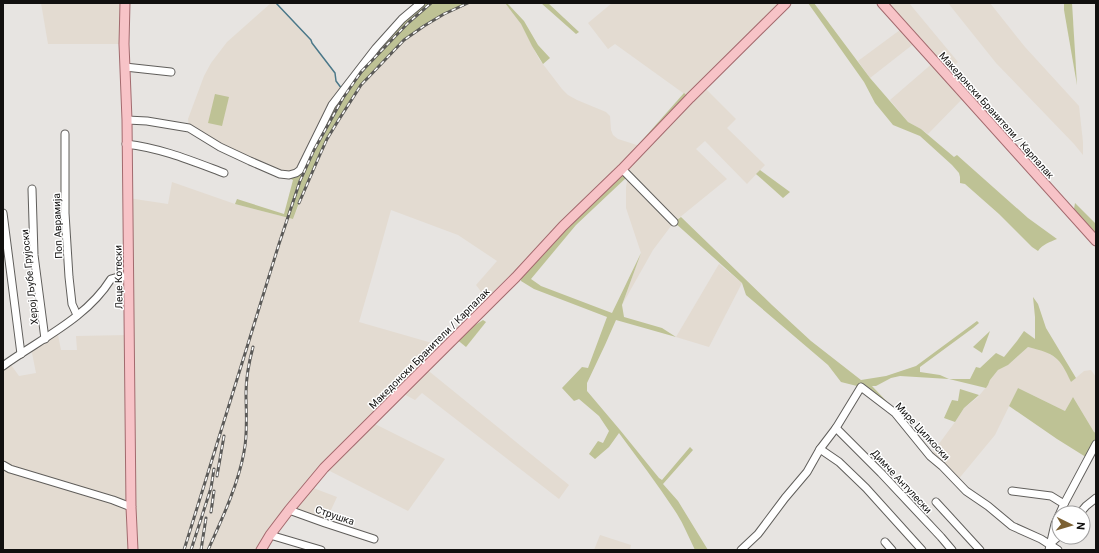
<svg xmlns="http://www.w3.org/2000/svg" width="1099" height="553" viewBox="0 0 1099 553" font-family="Roboto,sans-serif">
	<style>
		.built { fill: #e3dbd1 }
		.green { fill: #bec295 }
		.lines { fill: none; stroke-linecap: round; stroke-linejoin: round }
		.stream { stroke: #4b7889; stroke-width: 1.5 }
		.minor-casing { stroke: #605e5b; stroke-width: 9 }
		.major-casing { stroke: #a36a6e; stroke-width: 11 }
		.minor { stroke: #fff; stroke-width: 7 }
		.major { stroke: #f7c3c7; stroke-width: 9 }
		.rail-casing { stroke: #5b5a58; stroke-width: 3 }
		.rail { stroke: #fff; stroke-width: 1.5; stroke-dasharray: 4.5; stroke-linecap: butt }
		.labels { text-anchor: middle; stroke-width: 3; stroke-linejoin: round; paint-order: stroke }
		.street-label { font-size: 10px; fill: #11100f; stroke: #fff }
	</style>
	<rect width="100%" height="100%" fill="#e7e4e1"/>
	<!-- built -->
	<g class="built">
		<path d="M41,3h84l-1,41h-76z"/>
		<path d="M271,3h5l35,37 1,3 23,30 1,8 7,10 -43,79 -20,4 -91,-46 -1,-9 16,-43 7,-13 16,-21z"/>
		<path d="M468,3h37l16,21 18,35 23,30 6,6 9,5 29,12 4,4 1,14 2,5 5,4 25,8 47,-49 -75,-54 -7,5 -20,-26 24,-20h174l-83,83 33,33 -9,9 38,37 -18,19 -42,-43 -9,8 31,30 -53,43 -21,28 -31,55 19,-52 -15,-45v-21l2,-11 -6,-7 -128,130 -8,-1 -10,-13 21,-24 -39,-26 -67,-25 -18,64 -14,48 87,25 -21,21 144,117 -10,14 -137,-106 -7,7 -15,-8 -29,30 74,37 -37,52 -84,-43 -16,18 29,11 -12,26 -36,-13 -28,40h-258v-184l6,-4 10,14 17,-3 -5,-25 26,-18 4,20h16l-1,-14 53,-1 -1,-137 40,6 4,-22 63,22 58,15 25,-60 9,-20 11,-18 23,-36 43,-45 20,-14 20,-12z"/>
		<path d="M882,3h27l49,59 -13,11 20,23 -37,38 -7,-5 -13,-7 -18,-22 44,-38 -18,-20 -46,36 -12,-17 46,-34z"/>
		<path d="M948,3h42l35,44 54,59 4,36v13l-9,-11 -78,-81z"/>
		<path d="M719,264l23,19 -33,64 -33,-10z"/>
		<path d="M1028,347l17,4 14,9 6,8 6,14 13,-11 7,-1 5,7v56l-2,-1 -21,-35 -8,14 -47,-23 -23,47 -38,46 -27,-25 25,-34 9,-14 13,-10 11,-13 2,-5 8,-10 10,-5z"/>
		<path d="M600,535l31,10 -1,5h-36z"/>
	</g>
	<!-- green -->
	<g class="green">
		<path d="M421,3h47c-15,7 -29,13 -43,22 -15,9 -27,22 -39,34 -8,9 -18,18 -25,27 -30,40 -51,86 -68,133l-58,-15 2,-5 47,15 9,-34 -13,-6 16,-1 36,-68 44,-57z"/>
		<path d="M505,3h2l17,18 14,24 12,13 -7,6 -11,-18 -11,-22z"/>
		<path d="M541,3h7l31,29 -3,2z"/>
		<path d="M808,3h6l56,75 38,44 13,7 33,28 3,-2 71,63 29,21c-7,3 -14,5 -19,12l-6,-4 -33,-33 -34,-30 -5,-1v-6l-1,-4 -7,-8 -32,-29 -27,-11 -18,-22 -11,-21z"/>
		<path d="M1064,3h8l5,82 -13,-75z"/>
		<path d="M684,93l6,5 -47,49 -5,-2z"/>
		<path d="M215,94l14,3 -7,29 -14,-3z"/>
		<path d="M622,169l6,7 -52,49 -45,54 10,7 71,27 29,-60 -19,52 2,12 38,11 14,9 -60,-17 -11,25 -18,38v8l33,39 39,48 3,2 28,-33 3,3 -30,34 15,17 30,49h-13c-6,-12 -11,-25 -18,-36 -18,-28 -38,-54 -58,-81l-10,14 -14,12 -6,-5 9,-13 5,2 6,-12 -10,-15 -20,-17 -5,2 -12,-13 20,-21 6,1 19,-51 -73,-28 -13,-8 1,-11z"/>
		<path d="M760,170l30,22 -7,6 -27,-24z"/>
		<path d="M1075,203l21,21v17l-23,-26z"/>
		<path d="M681,217l91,88 39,36 50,39 25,-4 30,-10 61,-45 2,2 -6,5 -53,39v5l20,3 9,4h21l6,-12 4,1 16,-15 8,4 13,-16 7,-10 11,8v-22l-2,-20 5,7 8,24 30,50 -5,4c-12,-26 -16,-28 -43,-35l-20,18 -10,5 -8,10 -2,5 -2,3 -37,-9 -49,-3 -9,2 -15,8h-4l20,21 3,6 -34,-26 -20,-5 -13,-17 -82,-70 -4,-12 -68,-61z"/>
		<path d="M483,320l3,2 -20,25 -11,-9z"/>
		<path d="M990,331l-8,22 -9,-6z"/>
		<path d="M1018,388l47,23 8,-14 21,35 2,1v11l-7,15 -32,-20 -48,-33z"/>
		<path d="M960,389l19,6 -15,13 -9,14 -11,-4 8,-18 6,1z"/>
	</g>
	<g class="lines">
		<!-- stream -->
		<path class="stream" d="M276,3l35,37 1,3 23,30 1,8 6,8"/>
		<defs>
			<g id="minor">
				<path d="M125,67l46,5"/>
				<path d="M127,120l20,1 42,7 31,19 30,14 30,13 9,1 7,-2 4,-3 32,-65 44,-57 26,-29 19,-16"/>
				<path d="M65,134v79l4,64 3,27 5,11"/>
				<path d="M126,144c35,4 66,17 98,29"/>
				<path d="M622,169l52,53"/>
				<path d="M32,189l2,66 11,84"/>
				<path d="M3,213l18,141"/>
				<path d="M3,366c37,-27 83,-47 108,-87l7,-2h11"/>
				<path d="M836,428l45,45 60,64 11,13"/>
				<path d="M820,449l19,13 27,26 56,62"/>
				<path d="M3,465l7,4 103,31 18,7"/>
				<path d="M1012,491l39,5 13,8"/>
				<path d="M936,502l44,48"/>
				<path d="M289,510l36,13 49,16"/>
				<path d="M1060,513l4,-9 32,-60"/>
				<path d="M1080,513l6,-7 10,-8"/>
				<path d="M270,535l51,15"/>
				<path d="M885,542l7,8"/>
				<path d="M1050,544l9,-8"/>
				<path d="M741,550l17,-16 27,-36 22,-26 13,-23 16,-21 25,-41 34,26 35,43 12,10 24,25 22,15 24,20 29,13 17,11"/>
				<path d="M1049,550l6,-26 4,-9"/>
			</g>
			<g id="major">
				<path d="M125,3l-1,41 3,76 4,387 2,43"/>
				<path d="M882,3l214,238"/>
				<path d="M261,550l9,-15 19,-25 35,-42 192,-191 47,-51 59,-57 68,-71 96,-95"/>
			</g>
		</defs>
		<!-- minor casing -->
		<use href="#minor" class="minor-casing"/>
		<!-- major casing -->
		<use href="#major" class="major-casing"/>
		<!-- minor -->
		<use href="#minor" class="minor"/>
		<!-- major -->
		<use href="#major" class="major"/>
		<defs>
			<g id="rail">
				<path d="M299,203l19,-44 9,-20 11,-18 23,-36 43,-45 20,-14 20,-12 24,-11"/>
				<path d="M217,476l7,-40"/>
				<path d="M211,512l3,-21"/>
				<path d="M184,550l95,-306 21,-63 14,-31 29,-52 18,-26 47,-49 23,-20"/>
				<path d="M191,550l20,-62 3,-19"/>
				<path d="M201,550l5,-32"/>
				<path d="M208,550c14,-31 30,-65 36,-98 4,-20 2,-39 2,-59 0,-15 3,-31 7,-46"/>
			</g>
		</defs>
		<!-- rail casing -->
		<use href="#rail" class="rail-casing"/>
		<!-- rail -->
		<use href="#rail" class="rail"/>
	</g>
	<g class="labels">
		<!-- street labels -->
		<g class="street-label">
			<text transform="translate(997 115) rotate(48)" y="4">Македонски Бранители / Карпалак</text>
			<text transform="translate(57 226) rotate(-92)" y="4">Поп Аврамија</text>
			<text transform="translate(29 277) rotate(-96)" y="4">Херој Љубе Грујоски</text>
			<text transform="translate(118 277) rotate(-91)" y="4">Леце Котески</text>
			<text transform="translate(429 348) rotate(-45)" y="4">Македонски Бранители / Карпалак</text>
			<text transform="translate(923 431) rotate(47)" y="4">Мире Цилкоски</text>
			<text transform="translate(902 481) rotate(47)" y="4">Димче Антулески</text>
			<text transform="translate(335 515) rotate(19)" y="4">Струшка</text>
		</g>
	</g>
	<!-- border -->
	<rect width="1099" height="553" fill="none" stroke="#11100f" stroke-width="8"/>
	<!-- north arrow -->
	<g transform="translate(1071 525) rotate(95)"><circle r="19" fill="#ffffff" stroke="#a09f9f"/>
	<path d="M0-3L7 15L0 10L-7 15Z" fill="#7c6133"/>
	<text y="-6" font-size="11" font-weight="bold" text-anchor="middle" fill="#11100f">N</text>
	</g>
</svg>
